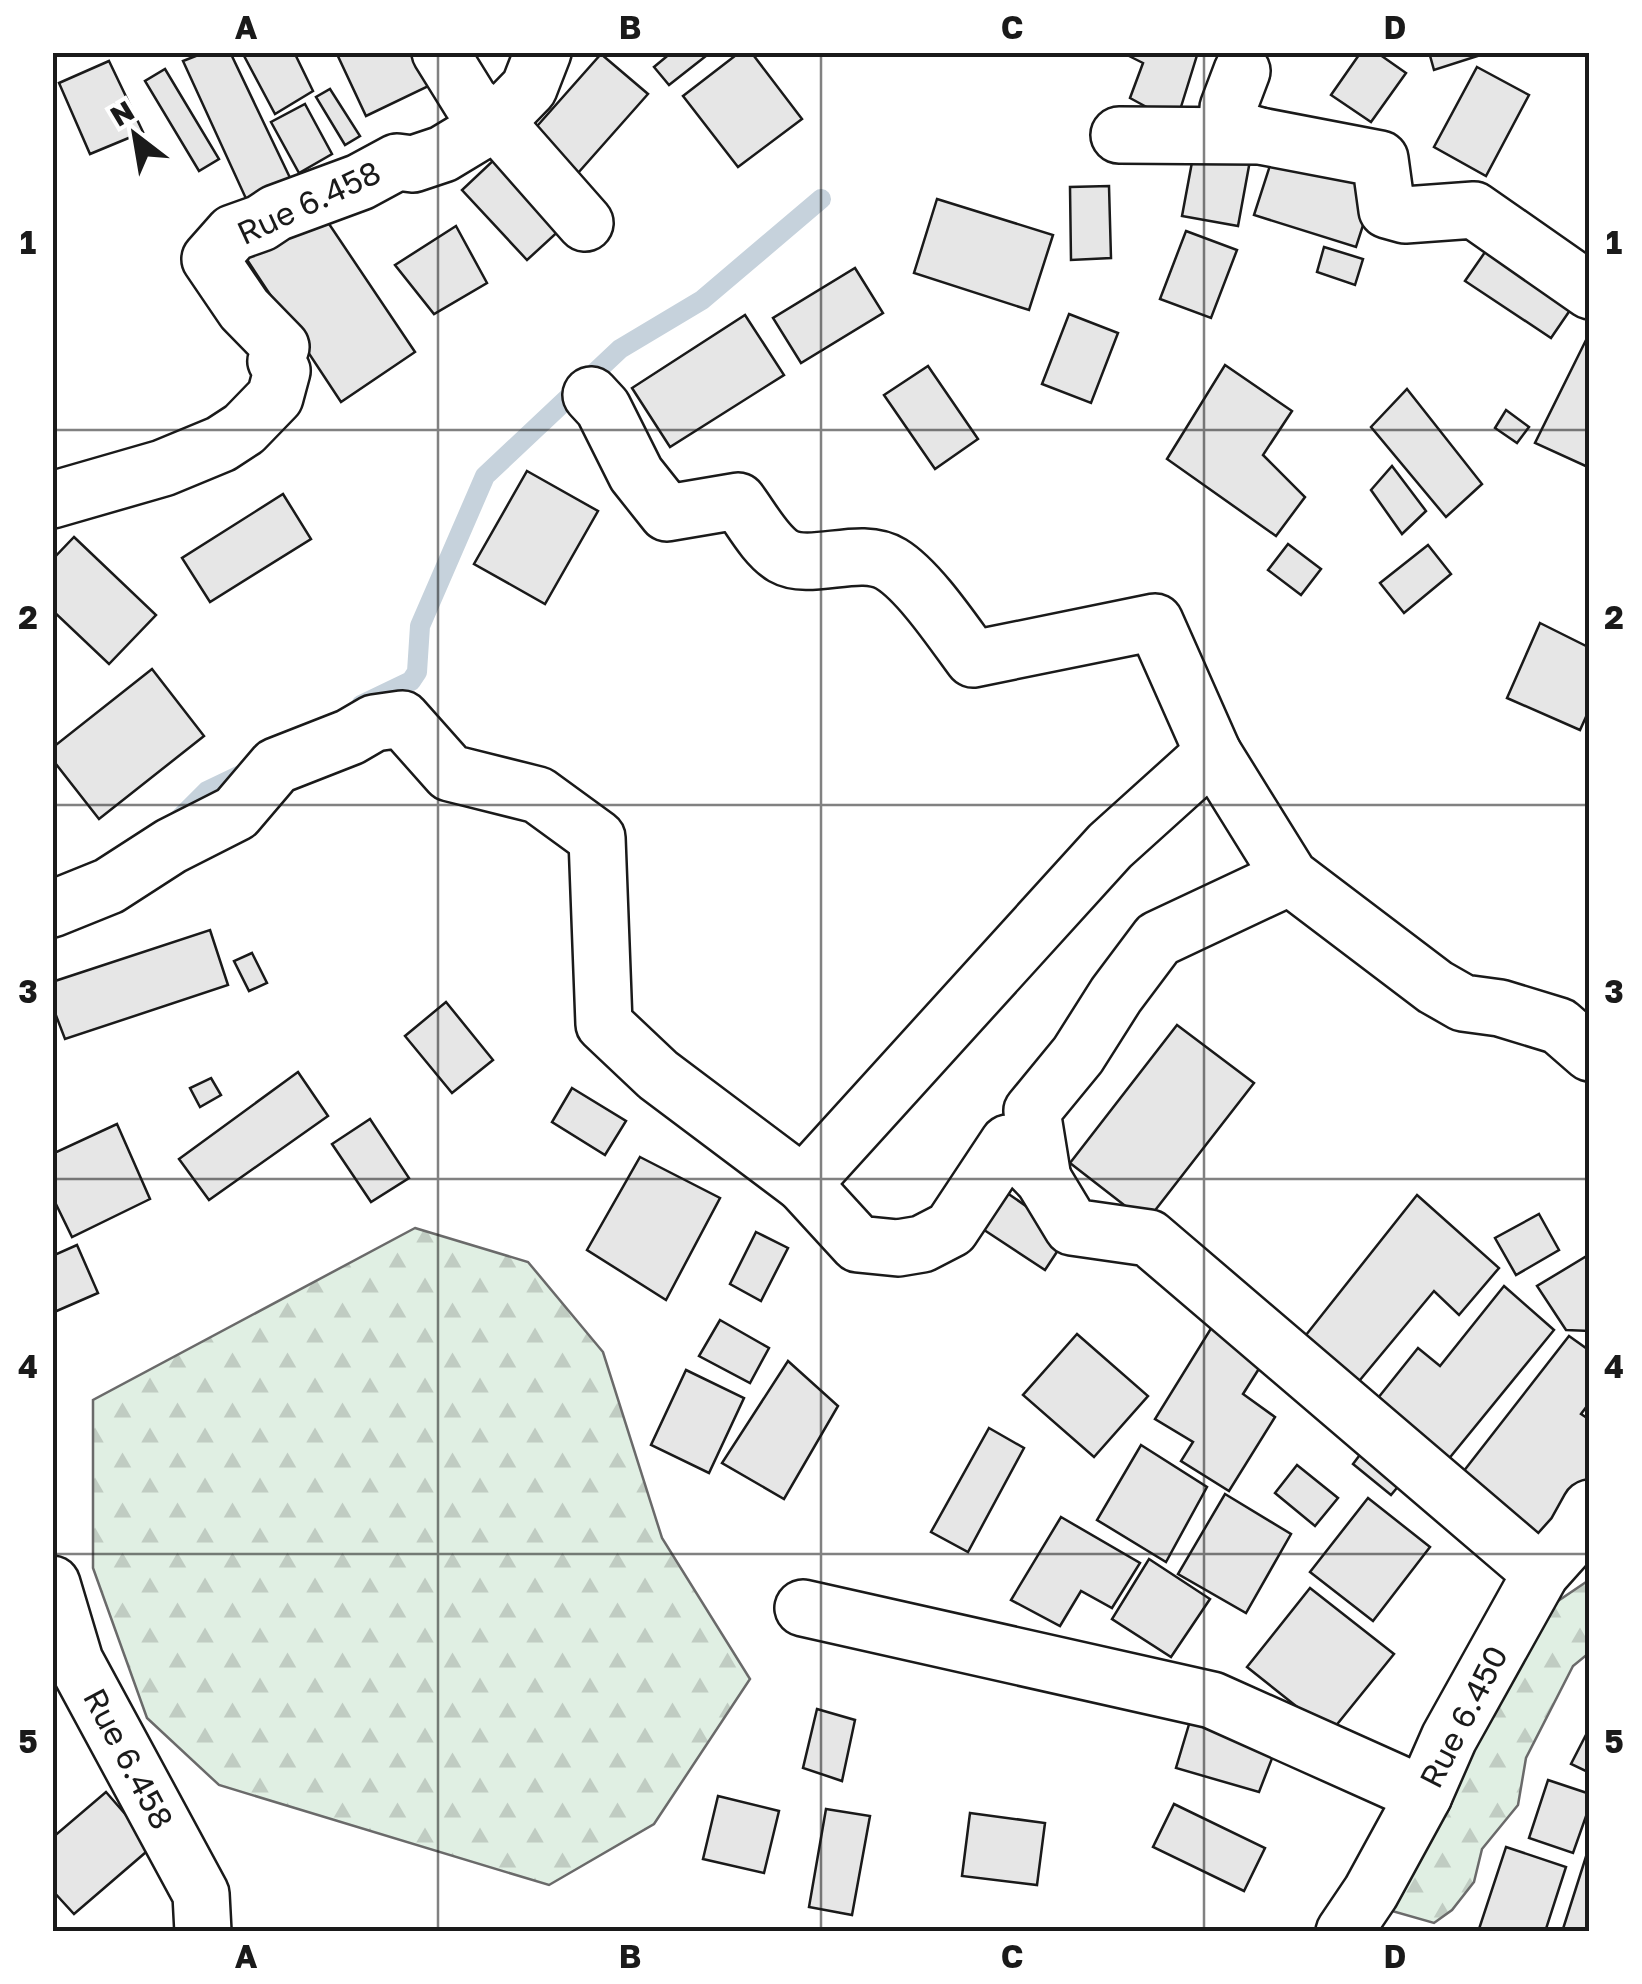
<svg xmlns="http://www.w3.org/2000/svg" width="1642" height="1984" viewBox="0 0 1642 1984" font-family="'Golos Text',sans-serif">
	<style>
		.forest { fill: url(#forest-firs); stroke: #6a6a6a; stroke-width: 2.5 }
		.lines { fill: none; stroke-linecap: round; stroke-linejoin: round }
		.stream { stroke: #c6d2dc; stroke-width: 20 }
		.building { fill: #e6e6e6; stroke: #1a1a1a; stroke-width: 2.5 }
		.minor-casing { stroke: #1a1a1a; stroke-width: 60 }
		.minor { stroke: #fff; stroke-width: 55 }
		.grid { fill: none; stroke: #1a1a1a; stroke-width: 2.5; stroke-opacity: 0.55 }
		.labels { text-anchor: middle; stroke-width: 8; stroke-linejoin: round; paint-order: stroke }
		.street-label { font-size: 32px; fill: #1a1a1a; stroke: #fff }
		.neatline { fill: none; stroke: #1a1a1a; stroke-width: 4 }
		.grid-label { font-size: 32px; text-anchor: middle; font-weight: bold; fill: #1a1a1a }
	</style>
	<defs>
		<pattern id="forest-firs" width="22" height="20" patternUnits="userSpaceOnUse" patternTransform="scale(2.5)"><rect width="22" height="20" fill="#e0efe3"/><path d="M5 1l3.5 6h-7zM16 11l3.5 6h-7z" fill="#c0ccc2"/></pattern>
	</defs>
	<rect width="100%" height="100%" fill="#fff"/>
	<!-- forest -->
	<g class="forest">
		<path d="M415,1228l113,34 75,90 59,186 88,141 -96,145 -105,61 -330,-100 -72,-67 -54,-150v-168z"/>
		<path d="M1589,1580v73l-16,13 -47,92 -8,47 -36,44 -8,33 -22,28 -18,13 -42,-12 -9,-22 102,-192 73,-96z"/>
	</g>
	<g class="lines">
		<!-- stream -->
		<g class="stream">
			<path d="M361,705l50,-24 6,-9 3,-46 65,-150 135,-127 82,-49 119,-101"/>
			<path d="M177,821l30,-30 44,-21"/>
		</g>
	</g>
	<!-- building -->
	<g class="building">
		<path d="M206,52h24l63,132 -45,19 -65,-142z"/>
		<path d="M242,52h52l19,39 -38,23z"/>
		<path d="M336,52h87l14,30 -71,34z"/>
		<path d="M672,52h39l-42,33 -15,-18z"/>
		<path d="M740,52h11l51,67 -64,48 -55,-71z"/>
		<path d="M1121,52h77l-22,71 -46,-25 13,-35z"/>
		<path d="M1361,52h15l30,21 -35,49 -40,-27z"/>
		<path d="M1429,52h61l-56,18z"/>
		<path d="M601,54l47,40 -78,88 -47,-40z"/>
		<path d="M109,61l34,71 -53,22 -31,-71z"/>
		<path d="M1477,67l52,28 -43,81 -52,-29z"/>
		<path d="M165,69l54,90 -20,12 -54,-90z"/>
		<path d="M330,89l30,47 -15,9 -29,-48z"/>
		<path d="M305,104l27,50 -33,19 -28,-51z"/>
		<path d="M1195,146l56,9 -13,71 -56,-10z"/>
		<path d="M1275,150l102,32 -21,65 -102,-32z"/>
		<path d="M497,157l66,70 -36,33 -65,-70z"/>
		<path d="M1109,186l2,72 -40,2 -1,-73z"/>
		<path d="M937,199l116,36 -24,75 -115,-37z"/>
		<path d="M317,206l98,146 -74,50 -97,-147z"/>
		<path d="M456,226l31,57 -53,31 -39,-49z"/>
		<path d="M1186,231l51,19 -26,68 -51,-19z"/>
		<path d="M1492,242l85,58 -26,38 -86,-57z"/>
		<path d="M1324,247l39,12 -8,26 -38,-13z"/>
		<path d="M855,268l28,45 -82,50 -28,-45z"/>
		<path d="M1069,314l49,19 -27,70 -49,-19z"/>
		<path d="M745,315l39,60 -114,72 -38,-59z"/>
		<path d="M1590,332v136l-55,-25z"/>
		<path d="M1225,365l67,46 -29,44 42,42 -29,39 -109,-77z"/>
		<path d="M928,366l50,73 -43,30 -51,-74z"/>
		<path d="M1407,389l75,95 -36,33 -75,-90z"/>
		<path d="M1506,410l23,17 -12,16 -22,-15z"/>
		<path d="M1392,466l34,45 -24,23 -31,-44z"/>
		<path d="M527,471l71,40 -53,93 -71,-40z"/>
		<path d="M283,494l28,45 -101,63 -28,-44z"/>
		<path d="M74,537l82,78 -47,49 -57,-54v-50z"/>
		<path d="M1288,544l33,25 -20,26 -33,-25z"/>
		<path d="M1428,545l23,29 -47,39 -24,-30z"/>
		<path d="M1540,623l50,25v60l-10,22 -73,-32z"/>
		<path d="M152,669l52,67 -105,83 -47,-60v-11z"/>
		<path d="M210,930l18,55 -163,54 -13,-34v-23z"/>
		<path d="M252,953l15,30 -18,8 -15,-30z"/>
		<path d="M446,1002l47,58 -41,33 -47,-57z"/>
		<path d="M1177,1025l77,58 -108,139 -76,-59z"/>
		<path d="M298,1072l30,44 -119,84 -30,-41z"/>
		<path d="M211,1078l10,17 -21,12 -10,-19z"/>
		<path d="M572,1088l54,33 -21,34 -53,-33z"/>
		<path d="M370,1119l39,59 -38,24 -39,-58z"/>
		<path d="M117,1124l33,75 -78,38 -20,-41v-42z"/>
		<path d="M640,1157l80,41 -54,102 -79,-50z"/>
		<path d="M997,1186l71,49 -23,35 -73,-48z"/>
		<path d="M1417,1195l82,73 -40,47 -25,-24 -79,95 -53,-46z"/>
		<path d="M1539,1214l20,36 -43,25 -21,-37z"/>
		<path d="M756,1232l32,16 -27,53 -31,-17z"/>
		<path d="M77,1245l21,48 -46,20v-57z"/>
		<path d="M1590,1254v77l-24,-1 -29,-44z"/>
		<path d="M1504,1286l50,44 -107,131 -73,-58 44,-55 22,18z"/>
		<path d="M720,1320l49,28 -19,35 -51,-27z"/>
		<path d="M1215,1322l52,34 -24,38 32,23 -46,74 -48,-30 12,-19 -38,-23z"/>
		<path d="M1077,1334l71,62 -54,61 -71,-62z"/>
		<path d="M1569,1336l21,15v51l-9,12 9,6v71l-46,58 -88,-68z"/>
		<path d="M788,1361l50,45 -54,93 -62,-36z"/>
		<path d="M686,1370l58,28 -35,75 -58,-28z"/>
		<path d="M989,1428l35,20 -56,104 -37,-20z"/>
		<path d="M1141,1445l66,42 -41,75 -69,-42z"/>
		<path d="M1362,1452l39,31 -10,12 -38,-31z"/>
		<path d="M1297,1465l41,33 -23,28 -40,-33z"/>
		<path d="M1225,1494l66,40 -45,79 -68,-39z"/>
		<path d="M1368,1498l62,49 -57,74 -63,-49z"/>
		<path d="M1061,1517l79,46 -28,45 -31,-17 -21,35 -49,-26z"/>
		<path d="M1149,1559l61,40 -39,58 -59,-38z"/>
		<path d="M1310,1588l84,66 -64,79 -83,-66z"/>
		<path d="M817,1709l38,11 -13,61 -39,-13z"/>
		<path d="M1190,1721l86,27 -17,44 -83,-24z"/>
		<path d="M1590,1727v46l-19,-9z"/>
		<path d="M1548,1780l42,14v11l-17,48 -44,-15z"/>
		<path d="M106,1792l47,54 -79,68 -22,-24v-52z"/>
		<path d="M718,1796l61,15 -15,62 -61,-14z"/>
		<path d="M1174,1804l91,44 -21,43 -91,-44z"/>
		<path d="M826,1809l44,7 -18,99 -43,-8z"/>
		<path d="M970,1813l75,10 -8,62 -75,-9z"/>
		<path d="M1590,1844v88h-28z"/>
		<path d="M1506,1847l60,20 -21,65h-67z"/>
	</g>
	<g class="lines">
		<defs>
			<g id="minor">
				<path d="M440,52l31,50 25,20 89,101"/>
				<path d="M1242,71l-14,37 5,20 27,8"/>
				<path d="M1119,135l141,1 120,23 7,51 18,5 69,-5 116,81"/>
				<path d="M591,395l12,13 33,66 31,39 71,-12c13,17 27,44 45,55 28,16 77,-11 108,8 28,17 62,68 82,95l182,-37 58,131"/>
				<path d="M52,500l111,-32 58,-24 23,-15 31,-32 7,-26 -6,-10 5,-14 -37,-38 -34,-50 23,-26 28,-10 15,-10 84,-31 37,-20 16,2 30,-10 53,-32 33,-34 14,-36"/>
				<path d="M52,909l57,-23 62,-40 65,-33 40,-47 74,-29 24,-14 28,-4 48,54 88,22 59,43 7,186 54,51 145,109 307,-338 103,-93 77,124 145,110 28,16 37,5 59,18 31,27"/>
				<path d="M1043,1179l-11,-68 46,-56 38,-60 42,-56 132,-62"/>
				<path d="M803,1184l55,60 40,4 24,-4 29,-15 57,-86 35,36 29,48 77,11 392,335"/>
				<path d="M52,1584l23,77 126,233 2,38"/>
				<path d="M803,1608l409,92 212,95"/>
				<path d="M1344,1932l27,-40 53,-97 25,-57 92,-165 34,-38 15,-27"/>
			</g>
		</defs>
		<!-- minor casing -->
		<use href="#minor" class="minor-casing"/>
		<!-- minor -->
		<use href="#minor" class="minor"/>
	</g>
	<!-- grid -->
	<path class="grid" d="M438,52v1880M821,52v1880M1204,52v1880M52,430h1538M52,805h1538M52,1179h1538M52,1554h1538"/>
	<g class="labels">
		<!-- street labels -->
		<g class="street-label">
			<text transform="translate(309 203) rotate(-25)" y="11">Rue 6.458</text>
			<text transform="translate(1464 1717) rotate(-63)" y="11">Rue 6.450</text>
			<text transform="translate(128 1759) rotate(62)" y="11">Rue 6.458</text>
		</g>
	</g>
	<!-- border -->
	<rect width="1642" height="1984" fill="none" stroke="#ffffff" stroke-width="110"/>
	<!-- north arrow -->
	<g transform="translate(135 135) rotate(329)" stroke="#ffffff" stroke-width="8" paint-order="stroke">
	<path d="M0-8L18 38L0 25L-18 38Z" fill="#1a1a1a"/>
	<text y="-15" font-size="28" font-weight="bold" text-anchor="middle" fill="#1a1a1a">N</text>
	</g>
	<rect x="55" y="55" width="1532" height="1874" class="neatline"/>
	<g class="grid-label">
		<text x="246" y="39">A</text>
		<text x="630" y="39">B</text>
		<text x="1012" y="39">C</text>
		<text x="1395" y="39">D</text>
		<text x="28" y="254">1</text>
		<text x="1614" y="254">1</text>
		<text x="28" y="629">2</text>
		<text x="1614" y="629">2</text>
		<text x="28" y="1003">3</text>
		<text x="1614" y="1003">3</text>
		<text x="28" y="1378">4</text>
		<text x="1614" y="1378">4</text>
		<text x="28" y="1753">5</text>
		<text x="1614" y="1753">5</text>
		<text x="246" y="1968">A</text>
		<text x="630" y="1968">B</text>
		<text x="1012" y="1968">C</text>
		<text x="1395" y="1968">D</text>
	</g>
</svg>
